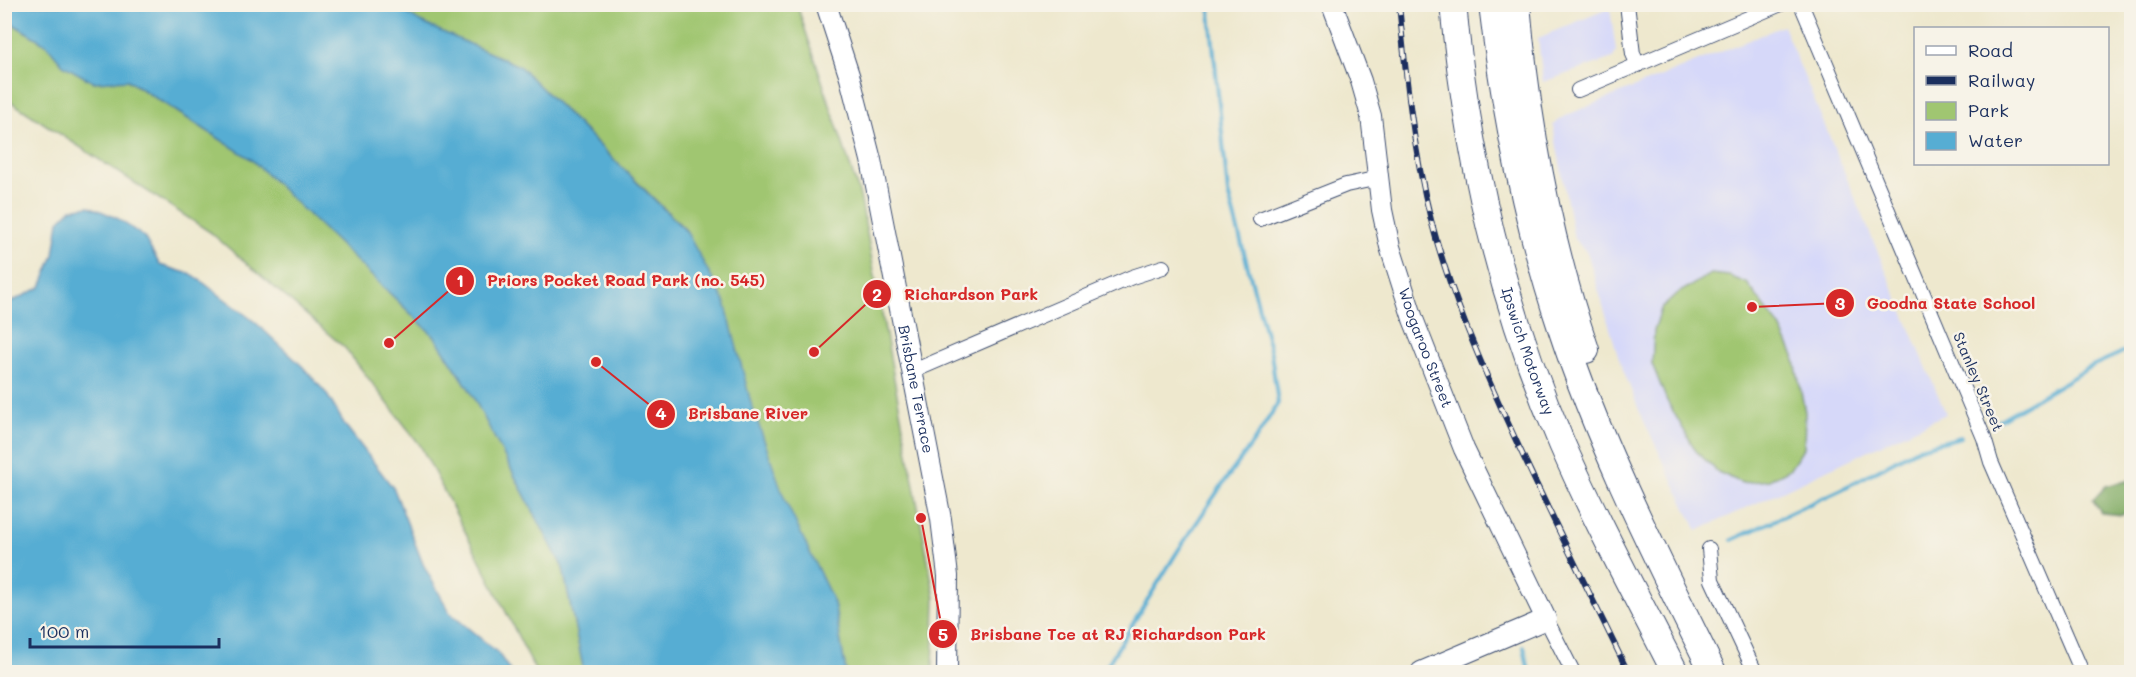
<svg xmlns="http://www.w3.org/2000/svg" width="2136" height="677" viewBox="0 0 2136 677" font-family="Mali,sans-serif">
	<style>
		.built { fill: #d6d8f9 }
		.green { fill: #a0c671; stroke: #5e7a68; stroke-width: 1.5 }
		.forest { fill: #80ab63; stroke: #4e6d60; stroke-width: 1.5 }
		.water { fill: #56add3; stroke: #386e98; stroke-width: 1.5 }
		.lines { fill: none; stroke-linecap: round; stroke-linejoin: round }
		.stream { stroke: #56add3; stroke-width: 4 }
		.street-casing { stroke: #3b4b6f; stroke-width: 16 }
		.secondary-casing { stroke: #3b4b6f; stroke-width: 22 }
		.highway-casing { stroke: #3b4b6f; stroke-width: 28 }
		.street { stroke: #fff; stroke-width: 14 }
		.secondary { stroke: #fff; stroke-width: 20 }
		.highway { stroke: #fff; stroke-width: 26 }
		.rail-casing { stroke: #1b2f5e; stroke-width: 6 }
		.rail { stroke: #f7f3e8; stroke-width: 4; stroke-dasharray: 11; stroke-linecap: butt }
		.labels { text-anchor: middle; stroke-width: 5; stroke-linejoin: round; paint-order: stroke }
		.street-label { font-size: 15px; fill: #1b2f5e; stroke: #f7f3e8 }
		.leader { fill: none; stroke: #d62828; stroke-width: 2 }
		.callout-dot { fill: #d62828; stroke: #f7f3e8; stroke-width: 2 }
		.mark-label { font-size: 18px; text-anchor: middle; font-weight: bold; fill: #fff }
		.callout-label { font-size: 16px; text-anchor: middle; font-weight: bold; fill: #d62828; stroke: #f7f3e8; stroke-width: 5; stroke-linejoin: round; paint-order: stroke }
	</style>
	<rect width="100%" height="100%" fill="#f7f3e8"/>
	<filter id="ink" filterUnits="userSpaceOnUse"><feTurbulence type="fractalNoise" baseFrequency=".0167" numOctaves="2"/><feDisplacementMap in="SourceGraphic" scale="12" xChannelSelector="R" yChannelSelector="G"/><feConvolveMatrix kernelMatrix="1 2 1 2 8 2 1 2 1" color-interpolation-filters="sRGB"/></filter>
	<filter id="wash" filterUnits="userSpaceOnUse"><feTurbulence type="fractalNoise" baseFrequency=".008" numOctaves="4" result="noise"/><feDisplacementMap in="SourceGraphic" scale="24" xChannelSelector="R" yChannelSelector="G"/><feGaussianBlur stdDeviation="1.35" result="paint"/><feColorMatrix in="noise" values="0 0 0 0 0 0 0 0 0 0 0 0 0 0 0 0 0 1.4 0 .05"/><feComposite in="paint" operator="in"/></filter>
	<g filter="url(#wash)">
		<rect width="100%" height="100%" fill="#eee8ce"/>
		<!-- built -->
		<g class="built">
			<path d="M1610,8l6,43 -3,7 -70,24 -5,-44z"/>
			<path d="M1783,26l163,388 -249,117 -56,-116 -21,-53 -33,-110 -13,-13 -21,-114 14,-10z"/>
		</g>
		<!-- green -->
		<g class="green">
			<path d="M395,5h402l63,191 75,402 -2,74h-87l-12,-69 -48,-99 -100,-274 -167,-164 -99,-44z"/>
			<path d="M4,19l42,25 17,21 30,17 34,-2 124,79 184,178 33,50 95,181 21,104h-48l-52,-104 -64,-123 -75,-97 -135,-116 -205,-134z"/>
			<path d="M1711,274l18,2 18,7 33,44 14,29 11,56 -1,36 -14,21 -21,11 -27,3 -24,-11 -22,-21 -29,-50 -15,-37 2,-33 7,-22 17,-16z"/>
		</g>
		<!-- forest -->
		<path class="forest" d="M2131,480v27l-8,8 -22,-2 -8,-13 13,-14z"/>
		<!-- water -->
		<g class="water">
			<path d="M4,5h391l25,17 99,44 167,165 39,71 26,101 34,97 49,103 12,69h-262l-21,-104 -95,-181 -33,-50 -184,-178 -123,-79 -35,2 -30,-17 -17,-21 -41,-25z"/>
			<path d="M89,206l28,12 27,19 16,28 33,10 62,47 47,44 24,27 19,32 49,64 29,75 27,49 48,40 13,19h-506v-369h4l32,-16 13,-32 5,-34 12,-12z"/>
		</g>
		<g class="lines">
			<!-- stream -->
			<g class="stream">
				<path d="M1998,421l96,-56 38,-17"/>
				<path d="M1732,540l110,-51 77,-41 42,-11"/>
				<path d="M1524,647l5,25"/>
				<path d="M1103,672l76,-123 43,-64 35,-48 21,-34 -7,-50 -43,-160 -19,-189"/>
			</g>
		</g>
	</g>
	<g filter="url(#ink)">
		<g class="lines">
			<defs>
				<g id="street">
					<path d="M1627,4l6,50 5,11"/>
					<path d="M1801,4l183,434 7,24 91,210"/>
					<path d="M1578,90l203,-86"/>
					<path d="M1260,219l86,-34 33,-7"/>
					<path d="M911,372l221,-95 31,-10"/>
					<path d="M1709,549l3,31 43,92"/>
					<path d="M1546,619l27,53"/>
				</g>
				<g id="secondary">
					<path id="s1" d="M826,4l24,74 21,82 70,359 7,57 -1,96"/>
					<path id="s2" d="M1332,4l29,77 10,35 11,94 8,37 23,72 51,130 82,170 -125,53"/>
				</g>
				<g id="highway">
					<path id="s3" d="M1453,4c14,152 49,301 109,440 34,78 75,153 113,228"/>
					<path d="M1492,4c13,111 34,219 69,324 39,119 97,232 152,344"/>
					<path d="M1517,4c10,118 31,235 69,346"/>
				</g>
			</defs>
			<!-- street casing -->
			<use href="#street" class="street-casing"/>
			<!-- secondary casing -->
			<use href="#secondary" class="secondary-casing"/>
			<!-- highway casing -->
			<use href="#highway" class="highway-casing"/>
			<!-- street -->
			<use href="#street" class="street"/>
			<!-- secondary -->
			<use href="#secondary" class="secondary"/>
			<!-- highway -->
			<use href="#highway" class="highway"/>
			<defs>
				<path id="rail" d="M1399,4c7,73 14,145 32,216 18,70 47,137 77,203 38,84 80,166 120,249"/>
			</defs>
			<!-- rail casing -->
			<use href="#rail" class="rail-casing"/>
			<!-- rail -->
			<use href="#rail" class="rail"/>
		</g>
	</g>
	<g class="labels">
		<!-- street labels -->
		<g class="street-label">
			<text dy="5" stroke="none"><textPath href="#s2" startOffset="358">Woogaroo Street</textPath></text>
			<text dy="5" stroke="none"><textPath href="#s3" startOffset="356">Ipswich Motorway</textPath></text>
			<text transform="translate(1978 382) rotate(67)" y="5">Stanley Street</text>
			<text dy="5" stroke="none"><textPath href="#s1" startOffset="396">Brisbane Terrace</textPath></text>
		</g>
	</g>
	<!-- callouts -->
	<path class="leader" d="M389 343L460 281M814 352L877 294M1752 307L1840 303M596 362L661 414M921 518L943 634"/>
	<g class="callout-dot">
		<circle cx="389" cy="343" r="6"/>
		<circle cx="814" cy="352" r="6"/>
		<circle cx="1752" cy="307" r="6"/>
		<circle cx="596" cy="362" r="6"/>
		<circle cx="921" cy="518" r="6"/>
		<circle cx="460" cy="281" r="15"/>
		<circle cx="877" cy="294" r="15"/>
		<circle cx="1840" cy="303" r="15"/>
		<circle cx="661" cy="414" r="15"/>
		<circle cx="943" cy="634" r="15"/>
	</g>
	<g class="mark-label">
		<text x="460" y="287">1</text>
		<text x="877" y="301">2</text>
		<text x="1840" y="310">3</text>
		<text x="661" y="420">4</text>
		<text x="943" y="641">5</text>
	</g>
	<g class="callout-label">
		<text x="626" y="286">Priors Pocket Road Park (no. 545)</text>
		<text x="971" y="300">Richardson Park</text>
		<text x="1951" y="309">Goodna State School</text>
		<text x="748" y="419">Brisbane River</text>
		<text x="1118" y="640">Brisbane Tce at RJ Richardson Park</text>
	</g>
	<!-- margin -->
	<rect width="2136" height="677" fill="none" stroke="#f7f3e8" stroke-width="24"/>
	<!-- legend -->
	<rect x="1914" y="27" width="195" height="138" fill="#f7f3e8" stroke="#9fa5b1" stroke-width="1.5"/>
	<rect x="1926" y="46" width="30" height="9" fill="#ffffff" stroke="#9fa5b1" stroke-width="1.5"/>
	<text x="1968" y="57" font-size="18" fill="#1b2f5e">Road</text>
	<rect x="1926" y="76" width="30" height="9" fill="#1b2f5e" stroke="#9fa5b1" stroke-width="1.5"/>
	<text x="1968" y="87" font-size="18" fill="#1b2f5e">Railway</text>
	<rect x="1926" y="102" width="30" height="18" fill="#a0c671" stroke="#9fa5b1" stroke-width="1.5"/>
	<text x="1968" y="117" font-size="18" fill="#1b2f5e">Park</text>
	<rect x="1926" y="132" width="30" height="18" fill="#56add3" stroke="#9fa5b1" stroke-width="1.5"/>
	<text x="1968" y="147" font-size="18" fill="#1b2f5e">Water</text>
	<!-- scale -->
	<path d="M30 638v9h189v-9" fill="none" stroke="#1b2f5e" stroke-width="3"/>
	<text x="39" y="638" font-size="18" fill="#1b2f5e" stroke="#f7f3e8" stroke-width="4.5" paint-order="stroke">100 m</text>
</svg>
